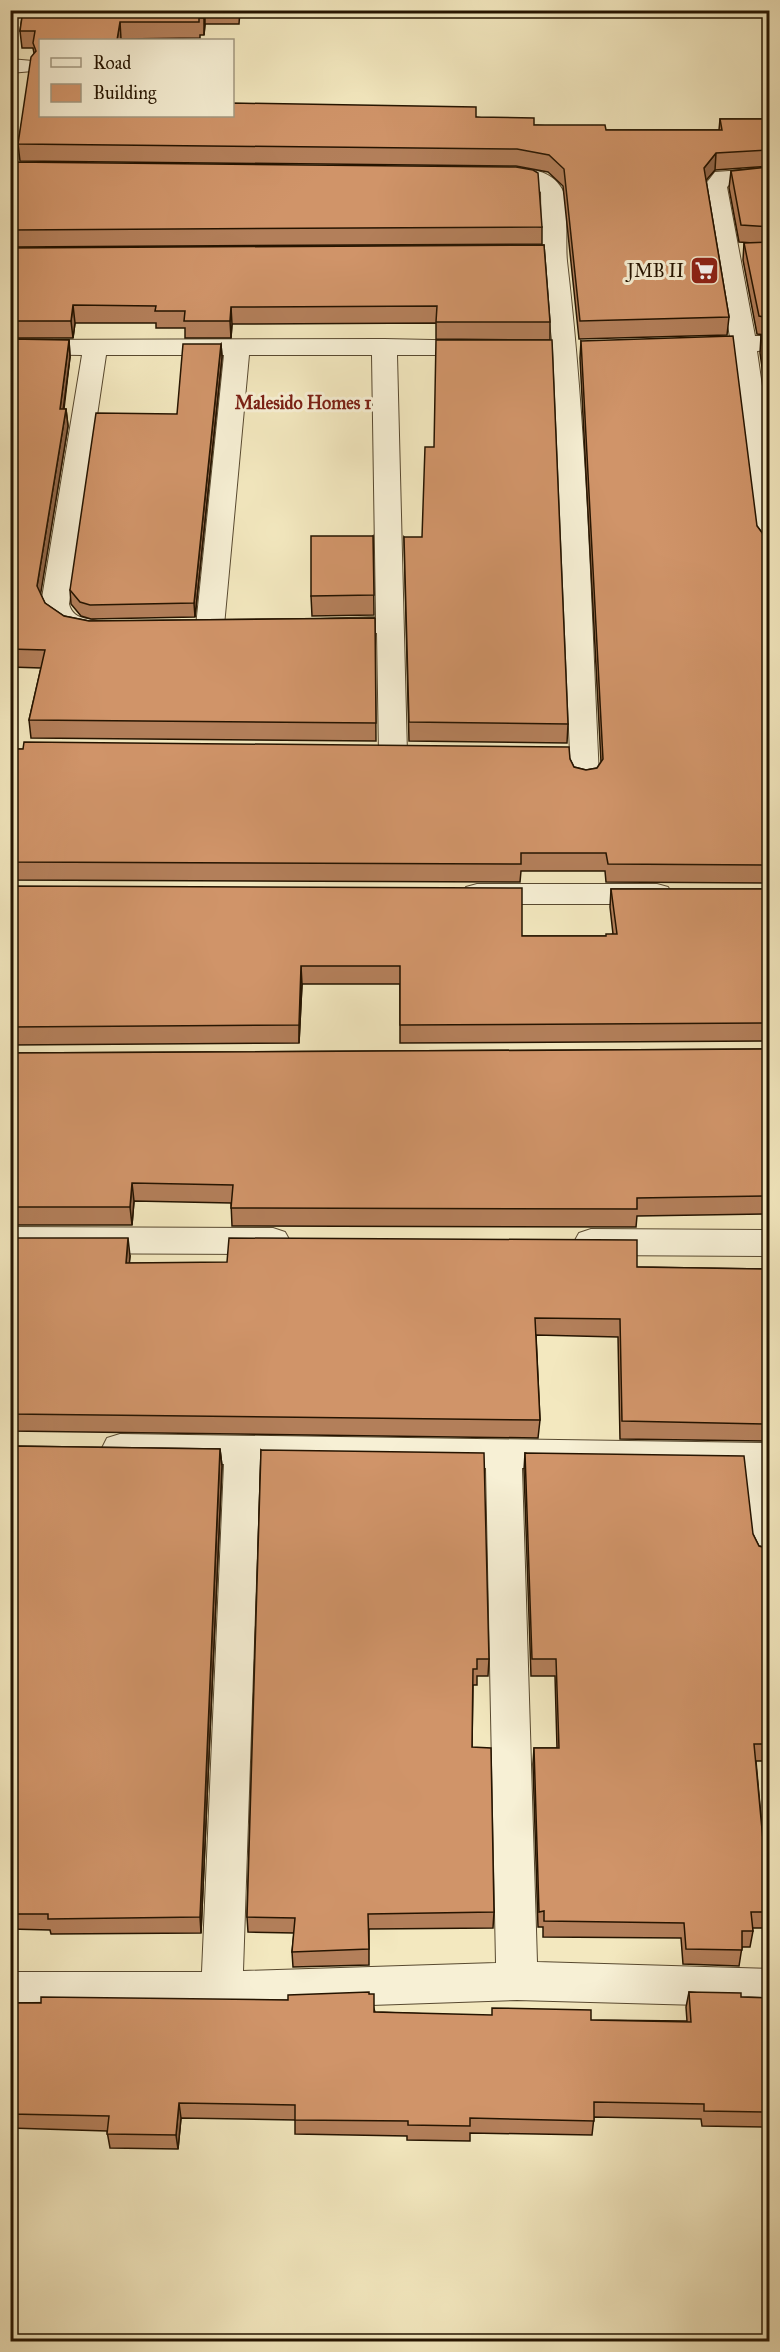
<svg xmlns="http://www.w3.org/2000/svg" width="780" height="2352" viewBox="0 0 780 2352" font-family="'IM FELL Great Primer',serif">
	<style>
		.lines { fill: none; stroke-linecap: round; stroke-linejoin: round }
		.minor-casing { stroke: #584930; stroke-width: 2 }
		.minor { fill: #f7f0d5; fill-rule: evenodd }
		.wall { fill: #b37f5a; stroke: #251400; stroke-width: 1.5 }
		.shaded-wall { fill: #92684a; stroke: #251400; stroke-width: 1.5 }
		.building { fill: #d09469; stroke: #251400; stroke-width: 1.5 }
		.labels { text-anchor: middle; stroke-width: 6; stroke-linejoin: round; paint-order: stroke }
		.far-poi-label { font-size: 18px; fill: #251400; stroke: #f7f0d5; text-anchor: end }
		.far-neighbourhood-label { font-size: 18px; font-weight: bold; fill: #7a1f14; stroke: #f7f0d5 }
	</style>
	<rect width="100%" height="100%" fill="#f3e8bf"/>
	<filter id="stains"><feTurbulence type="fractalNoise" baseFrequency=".00333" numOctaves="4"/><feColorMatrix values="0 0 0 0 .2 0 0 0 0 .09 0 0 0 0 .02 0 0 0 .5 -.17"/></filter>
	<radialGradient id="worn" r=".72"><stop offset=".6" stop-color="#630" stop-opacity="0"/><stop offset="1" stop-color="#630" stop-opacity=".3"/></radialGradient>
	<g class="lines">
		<defs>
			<g id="minor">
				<path d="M10,59l23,2 3,5 -3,5 -23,2z"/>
				<path d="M492,167c24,1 57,-2 70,22 7,14 3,54 5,72 20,171 24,344 32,516l-4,7 -10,2 -10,-2 -4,-7 -18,-428 -11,-96 -1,-61 -13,-9 -44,-4 -3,-5 3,-5z"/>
				<path d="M770,168v14l-40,2 -3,3 28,149h15v14l-13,1 13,91v110l-9,-2 -4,-6 -24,-193 -52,-1 -3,-5 3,-5 49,-3 -26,-151 11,-14z"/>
				<path d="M384,339l96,2 9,2 3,5 -3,5 -9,2h-83l10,399 -4,7 -10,2 -10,-2 -4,-7 -2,-121 -57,-2 -4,-6 4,-6 56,-2 -4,-262h-123l-25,271 -4,6 -10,2 -10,-2 -4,-6 28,-271h-118l-37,249c4,16 19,14 33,18l4,6 -4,6c-25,6 -54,-4 -61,-30l41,-249 -72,-1v-14z"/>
				<path d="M477,884h180l11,3 4,7 -4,7 -11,3h-180l-11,-3 -4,-7 4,-7z"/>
				<path d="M10,1227l263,1 12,4 5,9 -5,9 -12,4 -263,-1z"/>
				<path d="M591,1229l179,1v26l-179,-1 -12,-4 -5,-9 5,-9z"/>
				<path d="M120,1434l650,9v122l-13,-4 -5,-11 -9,-79 -221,-3 15,494 233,7v38l-253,-7 -295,10h-212v-38h192l22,-508 -104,-2 -13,-4 -5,-10 5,-10zM260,1464l226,4 10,495 -253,8z"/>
			</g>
		</defs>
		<!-- minor casing -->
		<use href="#minor" class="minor-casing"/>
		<!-- minor -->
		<use href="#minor" class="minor"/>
	</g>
	<!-- wall -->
	<g class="wall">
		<path d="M23,10h217l-1,14h-34l-1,11h-4v3l-79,1 -81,77 436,1 58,8 72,5h113l1,-11h50v47l-55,4 -9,10 23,137 -2,18 -148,4 -16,-153 -15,-14 -32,-6 -496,-5 -2,-17 16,-91 -1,-5h-11l-2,-17z"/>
		<path d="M10,162l532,65v17l-532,3z"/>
		<path d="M770,167v256l-10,-70 1,-17 5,-1 -9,-1 -14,-74 1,-17h10l-15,-1 -10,-54 2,-17z"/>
		<path d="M544,245l6,77v18l-114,-1v-16l-204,1 -1,14h-46v-10h-29v-5h-81l-2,15h-63v-90z"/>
		<path d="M10,339l59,1 1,17 -6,52h2l2,17 -28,167 5,10 19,13 25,5 286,-3 1,123 -345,-3 -2,-18 12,-52 -31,-1z"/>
		<path d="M581,341l176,185 6,8 7,1v348l-164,-1 -1,-11h-84l-1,11 -510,-2v-131l560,10 4,8 12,3 11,-2 4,-6 -21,-404z"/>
		<path d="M221,344l1,13 -27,260 -104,2 -10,-3 -10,-12 -1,-14 107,-176z"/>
		<path d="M373,536l1,79 -62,1 -1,-20z"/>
		<path d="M404,537l164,187 -1,19 -158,-2z"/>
		<path d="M10,886l512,50h84l7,-2 -3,-27 1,-18h159v152l-370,2v-59h-98l-3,59 -289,2z"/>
		<path d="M770,1049v165l-133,2 -1,11 -404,-1 -1,-23 -97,-2 -2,24h-122v-172z"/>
		<path d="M10,1238l120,18 -1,7 508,4 133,2v172l-150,-2 -2,-102 -82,-2 4,85 -2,18 -528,-7z"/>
		<path d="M10,1446l210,3 2,17 -21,467 -150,1 -1,-4 -40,-1z"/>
		<path d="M261,1450l228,209 -1,17h-11v9h-4l-1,62 22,165 -1,16 -124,1v36l-76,2 -1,-15 2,-19 -46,-1 -1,-15z"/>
		<path d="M525,1453l228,81 6,12 11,3v212h-14l7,79 7,49v31l-2,8h-16l1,3 -3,16h-8l-3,19 -56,-2 -2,-26 -138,-1v-10h-5l-5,-163 1,-16h23l-2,-72h-24l-7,-206z"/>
		<path d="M689,1992l52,5 29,1v129l-68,-1 -1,-7 -107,-2 -2,18 -122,-2v8l-63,-1v-4l-112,-2v-14l-114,-2 -3,31 -68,-1 -3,-17 -97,-3v-125l278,-3 81,-6 6,18 216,8 96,1 -1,-14z"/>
	</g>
	<!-- shaded-wall -->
	<g class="shaded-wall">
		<path d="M205,10v14l-1,11v-17z"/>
		<path d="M120,22l1,17v1h-4z"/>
		<path d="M716,153l-1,17 -13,15 2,-17z"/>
		<path d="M73,305l2,18 -2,15 -2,-17z"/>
		<path d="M231,307l1,17 -1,14 -1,-17z"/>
		<path d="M69,340l1,17 -9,69 -1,-17z"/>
		<path d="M221,344l1,13 -27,260 -1,-14z"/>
		<path d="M66,409l2,17 -29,178 -2,-18z"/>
		<path d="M301,966l1,18 -3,59v-18z"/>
		<path d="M132,1183l2,18 -2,24 -2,-18z"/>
		<path d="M128,1238l2,18 -2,25 -2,-18z"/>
		<path d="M220,1449l2,17 -21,467 -1,-16z"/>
		<path d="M179,2103l2,15 -3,31 -2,-14z"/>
	</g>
	<!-- building -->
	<g class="building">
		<path d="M23,10h181v8h-5v4h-79l-3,18h-77v76h192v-13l244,4v10l58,1v7h71l1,5h116l-2,-11h50v31l-54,3 -12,15 25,149 -149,4 -16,-152 -15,-14 -32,-6 -499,-5 13,-87 5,-6 -3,-8 2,-12h-15z"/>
		<path d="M10,162l506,5 17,3 5,3 4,54 -532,3z"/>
		<path d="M770,167v60l-29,-2 -10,-54z"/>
		<path d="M770,242v76l-11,-2 -15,-73z"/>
		<path d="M544,245l6,77h-114l1,-16 -206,1 -1,14h-46l1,-10h-30l1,-5 -83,-1 -2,16h-61v-73z"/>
		<path d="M770,335v56l-9,-55z"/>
		<path d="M733,336l24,190 6,8 7,1v330l-162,-1 -2,-11h-85v11l-511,-2v-113h13l1,-7 545,5 1,12 4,8 12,3 11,-2 6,-9 -22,-418z"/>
		<path d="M10,339l59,1 -9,69h6l-29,177 8,17 19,13 25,5 286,-3 1,105 -347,-3 16,-70 -35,-1z"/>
		<path d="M436,340h116l16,384 -159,-2 -5,-185h18l3,-90h9z"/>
		<path d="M183,344h38l-27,259 -104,2 -10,-3 -10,-12 26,-177 81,1z"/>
		<path d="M311,536h62l1,59 -63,1z"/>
		<path d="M10,886l512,2v48h84v-2h11l-6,-45h159v134l-370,2v-59h-99l-2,59 -289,2z"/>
		<path d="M770,1049v147l-133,2v11l-406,-1 2,-23 -101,-2 -2,24h-120v-154z"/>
		<path d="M10,1238h118l-2,25 101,-1 2,-24 408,2v27l133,2v155l-148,-3 -2,-102 -85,-1 5,102 -530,-6z"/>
		<path d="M10,1446l210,3 -20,468 -152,2v-5h-38z"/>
		<path d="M261,1450l223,3 5,206h-12v10h-4l-1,78 19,1 3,164 -126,2 1,35 -77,3 3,-34 -48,-1z"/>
		<path d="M525,1453l219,3 9,78 6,12 11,3v195h-16l9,96h3l4,49v23h-19l2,19h-11v19l-56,-1 -2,-26 -140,-2v-10l-5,1 -5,-164h25l-3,-89h-24z"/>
		<path d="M369,1992v2h5v18l118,3v-7l99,2v10l100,2 -2,-30 52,1v4l29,1v114l-66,-1v-7l-110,-2v19l-124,-3v8l-62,-1v-4l-113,-1v-15l-116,-2 -3,32 -69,-1 2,-18 -99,-2v-111h31v-6l247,3v-5z"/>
	</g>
	<!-- icons -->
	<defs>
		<symbol id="supermarket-square" viewBox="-11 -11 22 22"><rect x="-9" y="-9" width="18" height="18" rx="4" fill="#8f2418" stroke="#f7f0d5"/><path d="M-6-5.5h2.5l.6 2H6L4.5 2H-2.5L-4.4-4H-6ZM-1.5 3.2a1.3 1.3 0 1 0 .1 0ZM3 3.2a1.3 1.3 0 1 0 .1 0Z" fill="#fff"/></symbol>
	</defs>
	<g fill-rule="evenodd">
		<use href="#supermarket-square" x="688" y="254" width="33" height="33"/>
	</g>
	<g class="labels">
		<!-- far-poi labels -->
		<g class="far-poi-label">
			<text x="684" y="277">JMB II</text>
		</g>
		<!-- far-neighbourhood labels -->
		<g class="far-neighbourhood-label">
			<text x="303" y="409">Malesido Homes 1</text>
		</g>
	</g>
	<!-- margin -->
	<rect width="780" height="2352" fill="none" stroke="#f3e8bf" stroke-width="36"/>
	<rect x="12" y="12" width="756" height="2328" fill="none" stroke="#251400" stroke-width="3"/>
	<rect x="18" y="18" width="744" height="2316" fill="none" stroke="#251400" stroke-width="1.5"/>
	<!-- legend -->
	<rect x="39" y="39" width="195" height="78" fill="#f7f0d5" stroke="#a39880" stroke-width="1.5"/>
	<rect x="51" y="58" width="30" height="9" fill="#f7f0d5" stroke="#a39880" stroke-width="1.5"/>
	<text x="93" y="69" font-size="18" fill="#251400">Road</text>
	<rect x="51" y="84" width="30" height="18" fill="#d09469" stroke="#a39880" stroke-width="1.5"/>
	<text x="93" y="99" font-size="18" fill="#251400">Building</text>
	<rect width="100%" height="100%" filter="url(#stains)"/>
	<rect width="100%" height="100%" fill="url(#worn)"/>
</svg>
